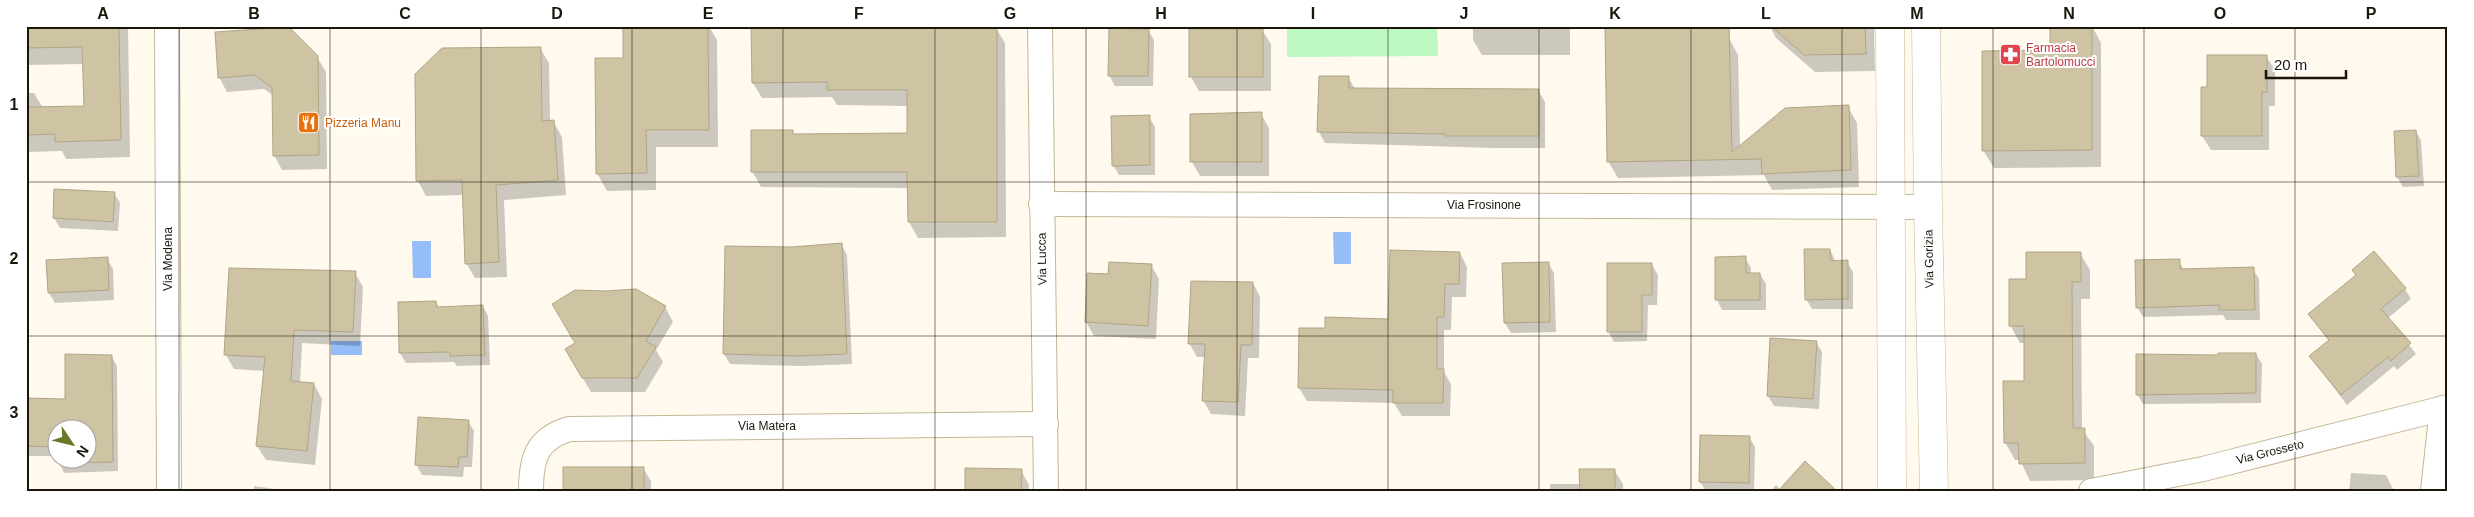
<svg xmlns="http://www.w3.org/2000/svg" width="2474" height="517" viewBox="0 0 2474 517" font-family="Helvetica,sans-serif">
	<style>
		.green { fill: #bdf7c1 }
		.water { fill: #95bdf8 }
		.shadow { fill: #0003; fill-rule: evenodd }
		.building { fill: #cec3a3; stroke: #b0a586; fill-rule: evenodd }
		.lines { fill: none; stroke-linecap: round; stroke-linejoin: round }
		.minor-casing { stroke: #c2b797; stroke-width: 26 }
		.tertiary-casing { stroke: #c2b797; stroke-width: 29 }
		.minor { stroke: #fff; stroke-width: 24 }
		.tertiary { stroke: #fff; stroke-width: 28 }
		.grid { fill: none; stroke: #1a160a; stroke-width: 1; stroke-opacity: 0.55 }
		.labels { text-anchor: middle; stroke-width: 4; stroke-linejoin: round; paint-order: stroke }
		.health-label { font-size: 12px; fill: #be3a42; stroke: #fff; text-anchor: start }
		.food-label { font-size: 12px; fill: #c56008; stroke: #fff; text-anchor: start }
		.street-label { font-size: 12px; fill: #1a160a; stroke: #fff }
		.neatline { fill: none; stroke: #1a160a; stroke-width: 2 }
		.grid-label { font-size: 16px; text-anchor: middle; font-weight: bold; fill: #1a160a }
	</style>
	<rect width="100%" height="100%" fill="#fffaed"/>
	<!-- green -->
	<path class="green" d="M1287,26h150l1,30 -151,1z"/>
	<!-- water -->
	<g class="water">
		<path d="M1333,232h18v32h-17z"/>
		<path d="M412,241h19v37h-18z"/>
		<rect x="331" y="341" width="31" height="14"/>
	</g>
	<!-- shadow -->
	<g class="shadow">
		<path d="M26,26h102l2,131 -64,2 -4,-8 -36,1zM84,64l1,43 -42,1 -9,-15h-7l-1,-28z"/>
		<path d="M624,26h85l8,14 1,107h-62v43l-49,1 -10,-18 28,-114z"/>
		<path d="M752,26h128v3l116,-1 9,15 1,194 -88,1 -9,-16v-34l-148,-1 -9,-16 40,-39 3,4 113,-2v-28l-71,-1 -5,-8 -70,1 -9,-15z"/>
		<path d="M1473,26h97v29h-88l-9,-15z"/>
		<path d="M1770,26h104l1,45 -60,1 -39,-34z"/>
		<path d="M2092,26l9,17v124l-107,1 -11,-18z"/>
		<path d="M1148,30l6,10 -1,46h-38l-6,-11z"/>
		<path d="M1262,30l9,14v47h-72l-8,-14z"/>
		<path d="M1729,38l9,17 2,91 108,-39 9,16 2,64 -87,3 -8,-15 -146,3 -10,-17z"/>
		<path d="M540,48l9,15 1,59 3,-1 9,16 4,58 -62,5 3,77 -32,1 -9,-15 -2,-68 -38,1 -8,-15z"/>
		<path d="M2266,56l9,14v36h-6v44h-58l-9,-14 6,-48z"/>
		<path d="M317,57l9,15 1,97 -45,1 -8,-15v-59l-10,-7 -37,3 -8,-15z"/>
		<path d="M1348,77l7,12 183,1 7,12v46h-51l-169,-5 -6,-11z"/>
		<path d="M1261,114l8,14v48h-69l-8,-14z"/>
		<path d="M1149,117l6,10v48h-36l-6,-10z"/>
		<path d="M2416,131l5,10 3,45 -21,1 -6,-10z"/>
		<path d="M114,193l6,10 -2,28 -58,-3 -6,-10z"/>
		<path d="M841,244l6,11 5,109 -51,2 -71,-2 -6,-10 68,-106z"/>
		<path d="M1830,250l6,12h11l6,10v37h-41l-6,-10z"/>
		<path d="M1460,253l7,14 -1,30h-14l-1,33h-7v42l7,12 -1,32h-48l-8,-13 -87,-2 -8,-13 27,-58 63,-10z"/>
		<path d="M2080,253l10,17v29h-9l1,130 12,17v34l-64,1 -10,-21h-5l-10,-18 20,-60v-39h-5l-10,-18 18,-45z"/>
		<path d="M1716,258h29l6,10v6h9l6,10v26h-44l-5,-10z"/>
		<path d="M107,259l6,10 1,31 -59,3 -6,-10z"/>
		<path d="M2179,261l5,9 69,-1 6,10 1,41h-34l-3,-5 -80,2 -6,-10z"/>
		<path d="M1548,263l6,10 2,59 -45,1 -6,-10z"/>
		<path d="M1151,265l8,14 -3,60 -62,-3 -8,-14z"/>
		<path d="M1652,265l6,10 -1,30h-9l-1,36 -33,1 -6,-11z"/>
		<path d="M355,273l8,14 -3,59 -58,-3 -2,40 14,1 8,15 -7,66 -49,-5 -9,-14 8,-75 -31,-2 -8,-14z"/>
		<path d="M2357,276l48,13 6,10 -23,19 28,36 -19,16 -3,-4 -47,39 -37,-49 19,-15 -20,-27z"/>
		<path d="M1253,283l7,14 -1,61h-11l-3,58 -34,-2 -8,-14 2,-43h-8l-8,-14z"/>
		<path d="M436,303l3,5 44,-2 5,10 2,49 -33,1 -3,-4 -48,1 -6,-10z"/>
		<path d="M665,307l8,15 -17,28 7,12 -18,30h-54l-25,-42z"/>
		<path d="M1816,342l6,10 -3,57 -45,-3 -6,-10z"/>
		<path d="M2256,354l6,10 -1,39 -118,1 -6,-10 83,-37z"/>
		<path d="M111,356l6,10 1,105 -54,2 -6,-13h30v-30h-30v26h-32v-56l40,1z"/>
		<path d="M468,421l6,10 -2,36h-8l-1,10 -41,-2 -6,-11z"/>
		<path d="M1749,437l6,10 -1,44h-48l-6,-9z"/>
		<path d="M643,468l8,13v10h-85z"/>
		<path d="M1021,470l8,15v6h-63z"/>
		<path d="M1614,470l9,14v7h-73v-7h31z"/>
		<path d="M2351,473l35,2 8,16h-45z"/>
		<path d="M1776,485l5,5 54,1h-64z"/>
		<path d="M254,486l35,5h-35z"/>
	</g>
	<!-- building -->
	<g class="building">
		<path d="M26,26h93l2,114 -66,2v-8l-29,1v-28l58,-1 -2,-59 -56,1z"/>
		<path d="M623,26h85l1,104h-63l1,43 -51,1 -1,-116h28z"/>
		<path d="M751,26l246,1v195h-89l-1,-50h-156v-42h42v4l114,-1v-43h-80v-8l-75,1z"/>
		<path d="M1605,26h124l3,126 53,-44 64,-3 2,65 -89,4 -1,-15 -154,3z"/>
		<path d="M1771,26h94l1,28 -62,1z"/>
		<path d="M2050,26h42v124l-110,1v-100l68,-1z"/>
		<path d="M289,27l29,29 1,99 -46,1 -1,-68 -17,-13 -37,3 -3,-46z"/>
		<path d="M1109,28l40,1 -1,47h-40z"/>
		<rect x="1189" y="29" width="74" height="48"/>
		<path d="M541,47l1,74 12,-1 4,60 -62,5 3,77 -34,2 -3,-84 -46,1 -1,-107 27,-26z"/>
		<path d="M2207,55h60v37h-5v44h-61v-49h6z"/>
		<path d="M1319,76h30v12l190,1v47h-94v-2l-128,-2z"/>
		<path d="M1262,112v50h-72v-48z"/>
		<path d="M1150,115v50l-38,1 -1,-50z"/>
		<path d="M2416,130l3,46 -23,1 -2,-46z"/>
		<path d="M54,189l61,3 -2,30 -60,-4z"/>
		<path d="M842,243l5,111 -52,2 -72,-2 2,-108 67,1z"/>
		<path d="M1804,249h26l1,12 17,-1v39l-43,1z"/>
		<path d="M1390,250l70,2 -1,32h-14l-1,33h-7v52h7l-1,34h-50v-13l-95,-2 1,-60h26v-11l63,2z"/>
		<path d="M2374,251l32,37 -25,21 30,34 -20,18 -3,-4 -47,38 -32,-39 20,-16 -21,-26 48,-39 -4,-5z"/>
		<path d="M2026,252h55v30h-9l1,146h12v35l-66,1 -1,-21h-14l-1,-62h21v-55h-15v-47h17z"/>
		<path d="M1746,256v17h14v27h-45v-43z"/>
		<path d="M108,257l1,33 -61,3 -2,-33z"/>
		<path d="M2180,259v10l74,-2 1,43h-36v-5l-83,3 -1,-48z"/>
		<path d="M1109,262l43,2 -4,62 -63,-4 2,-49 21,1z"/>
		<path d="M1549,262l1,60 -46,1 -2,-60z"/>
		<path d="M1607,263h45v32h-10v37h-35z"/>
		<path d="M229,268l127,3 -3,61 -59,-2 -3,51 23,2 -7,68 -51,-5 9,-89 -41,-2z"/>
		<path d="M1191,281l62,1 -1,63h-11l-3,57 -36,-1 3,-57h-17z"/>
		<path d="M636,289l30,17 -20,35 10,6 -19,31h-55l-17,-29 10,-6 -23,-39 23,-14 31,1z"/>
		<path d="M436,301l1,6 46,-2 2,50 -35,1v-4l-51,1 -1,-51z"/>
		<path d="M1770,338l47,3 -4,58 -46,-3z"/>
		<path d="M2218,353h38v40l-120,2v-41l82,1z"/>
		<path d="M65,354l47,1 1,107 -56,1 -1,-16 -30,-1v-48l39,1zM58,430h30v30h-30z"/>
		<path d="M418,417l51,3 -2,37h-8l-1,10 -43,-2z"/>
		<path d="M1700,435l50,1 -1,47 -50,-1z"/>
		<path d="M1805,461l32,30h-59z"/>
		<rect x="563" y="467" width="81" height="24"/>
		<path d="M965,468l57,1 -1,22h-56z"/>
		<path d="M1579,469h36v22h-35z"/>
	</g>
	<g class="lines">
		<defs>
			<g id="minor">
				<path d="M167,26l2,465"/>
				<path d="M1040,26l6,465"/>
				<path d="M1041,204l887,3"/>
				<path d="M531,491c0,-32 5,-52 38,-62l477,-5"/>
				<path d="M2091,491l112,-22 245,-62"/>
				<path d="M2433,491l9,-83"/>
			</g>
			<g id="tertiary">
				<path d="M1890,26l2,465"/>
				<path d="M1926,26l2,181 6,284"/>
			</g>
		</defs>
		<!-- minor casing -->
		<use href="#minor" class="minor-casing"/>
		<!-- tertiary casing -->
		<use href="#tertiary" class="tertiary-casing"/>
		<!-- minor -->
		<use href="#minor" class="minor"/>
		<!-- tertiary -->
		<use href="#tertiary" class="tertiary"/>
	</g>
	<!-- grid -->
	<path class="grid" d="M179,26v465M330,26v465M481,26v465M632,26v465M783,26v465M935,26v465M1086,26v465M1237,26v465M1388,26v465M1539,26v465M1691,26v465M1842,26v465M1993,26v465M2144,26v465M2295,26v465M26,182h2422M26,336h2422"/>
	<!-- icons -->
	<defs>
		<symbol id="pharmacy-square" viewBox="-11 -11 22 22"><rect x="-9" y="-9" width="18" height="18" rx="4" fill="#e0444e" stroke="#fff"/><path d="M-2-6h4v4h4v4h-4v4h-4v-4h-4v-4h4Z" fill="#fff"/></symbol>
		<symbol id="restaurant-square" viewBox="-11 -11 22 22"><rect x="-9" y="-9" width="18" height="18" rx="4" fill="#e8710a" stroke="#fff"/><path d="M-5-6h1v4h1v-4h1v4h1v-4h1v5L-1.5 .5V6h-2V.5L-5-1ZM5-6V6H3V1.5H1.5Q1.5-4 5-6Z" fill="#fff"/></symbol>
	</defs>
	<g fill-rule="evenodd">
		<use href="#pharmacy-square" x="1998" y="42" width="25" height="25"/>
		<use href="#restaurant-square" x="296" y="110" width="25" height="25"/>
	</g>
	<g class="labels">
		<!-- health labels -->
		<g class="health-label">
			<text x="2026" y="52">Farmacia<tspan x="2026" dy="14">Bartolomucci</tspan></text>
		</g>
		<!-- food labels -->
		<g class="food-label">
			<text x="325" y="127">Pizzeria Manu</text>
		</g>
		<!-- street labels -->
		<g class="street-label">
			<text x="1484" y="209">Via Frosinone</text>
			<text transform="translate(168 259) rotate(-90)" y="4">Via Modena</text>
			<text transform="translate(1042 259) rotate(-91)" y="4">Via Lucca</text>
			<text transform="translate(1929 259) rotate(-91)" y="4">Via Gorizia</text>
			<text x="767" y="430">Via Matera</text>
			<text transform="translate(2270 452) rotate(-14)" y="4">Via Grosseto</text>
		</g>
	</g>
	<!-- border -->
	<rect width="2474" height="517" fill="none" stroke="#ffffff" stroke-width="55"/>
	<!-- north arrow -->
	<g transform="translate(72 444) rotate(125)"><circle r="24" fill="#ffffff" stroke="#a3a29d"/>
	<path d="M0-4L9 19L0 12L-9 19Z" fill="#677827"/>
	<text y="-8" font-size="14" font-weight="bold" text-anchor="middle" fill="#1a160a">N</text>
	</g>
	<!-- scale -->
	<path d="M2266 70v8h80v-8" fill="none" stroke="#1a160a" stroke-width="2.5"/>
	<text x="2274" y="70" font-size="15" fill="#1a160a" stroke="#ffffff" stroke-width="4" paint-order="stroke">20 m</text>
	<rect x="28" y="28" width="2418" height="462" class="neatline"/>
	<g class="grid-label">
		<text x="103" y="19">A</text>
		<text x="254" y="19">B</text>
		<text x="405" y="19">C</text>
		<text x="557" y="19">D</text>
		<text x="708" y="19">E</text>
		<text x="859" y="19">F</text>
		<text x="1010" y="19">G</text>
		<text x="1161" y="19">H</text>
		<text x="1313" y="19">I</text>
		<text x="1464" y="19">J</text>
		<text x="1615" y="19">K</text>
		<text x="1766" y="19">L</text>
		<text x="1917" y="19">M</text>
		<text x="2069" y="19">N</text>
		<text x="2220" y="19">O</text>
		<text x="2371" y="19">P</text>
		<text x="14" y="110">1</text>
		<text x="14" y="264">2</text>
		<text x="14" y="418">3</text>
	</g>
</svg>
